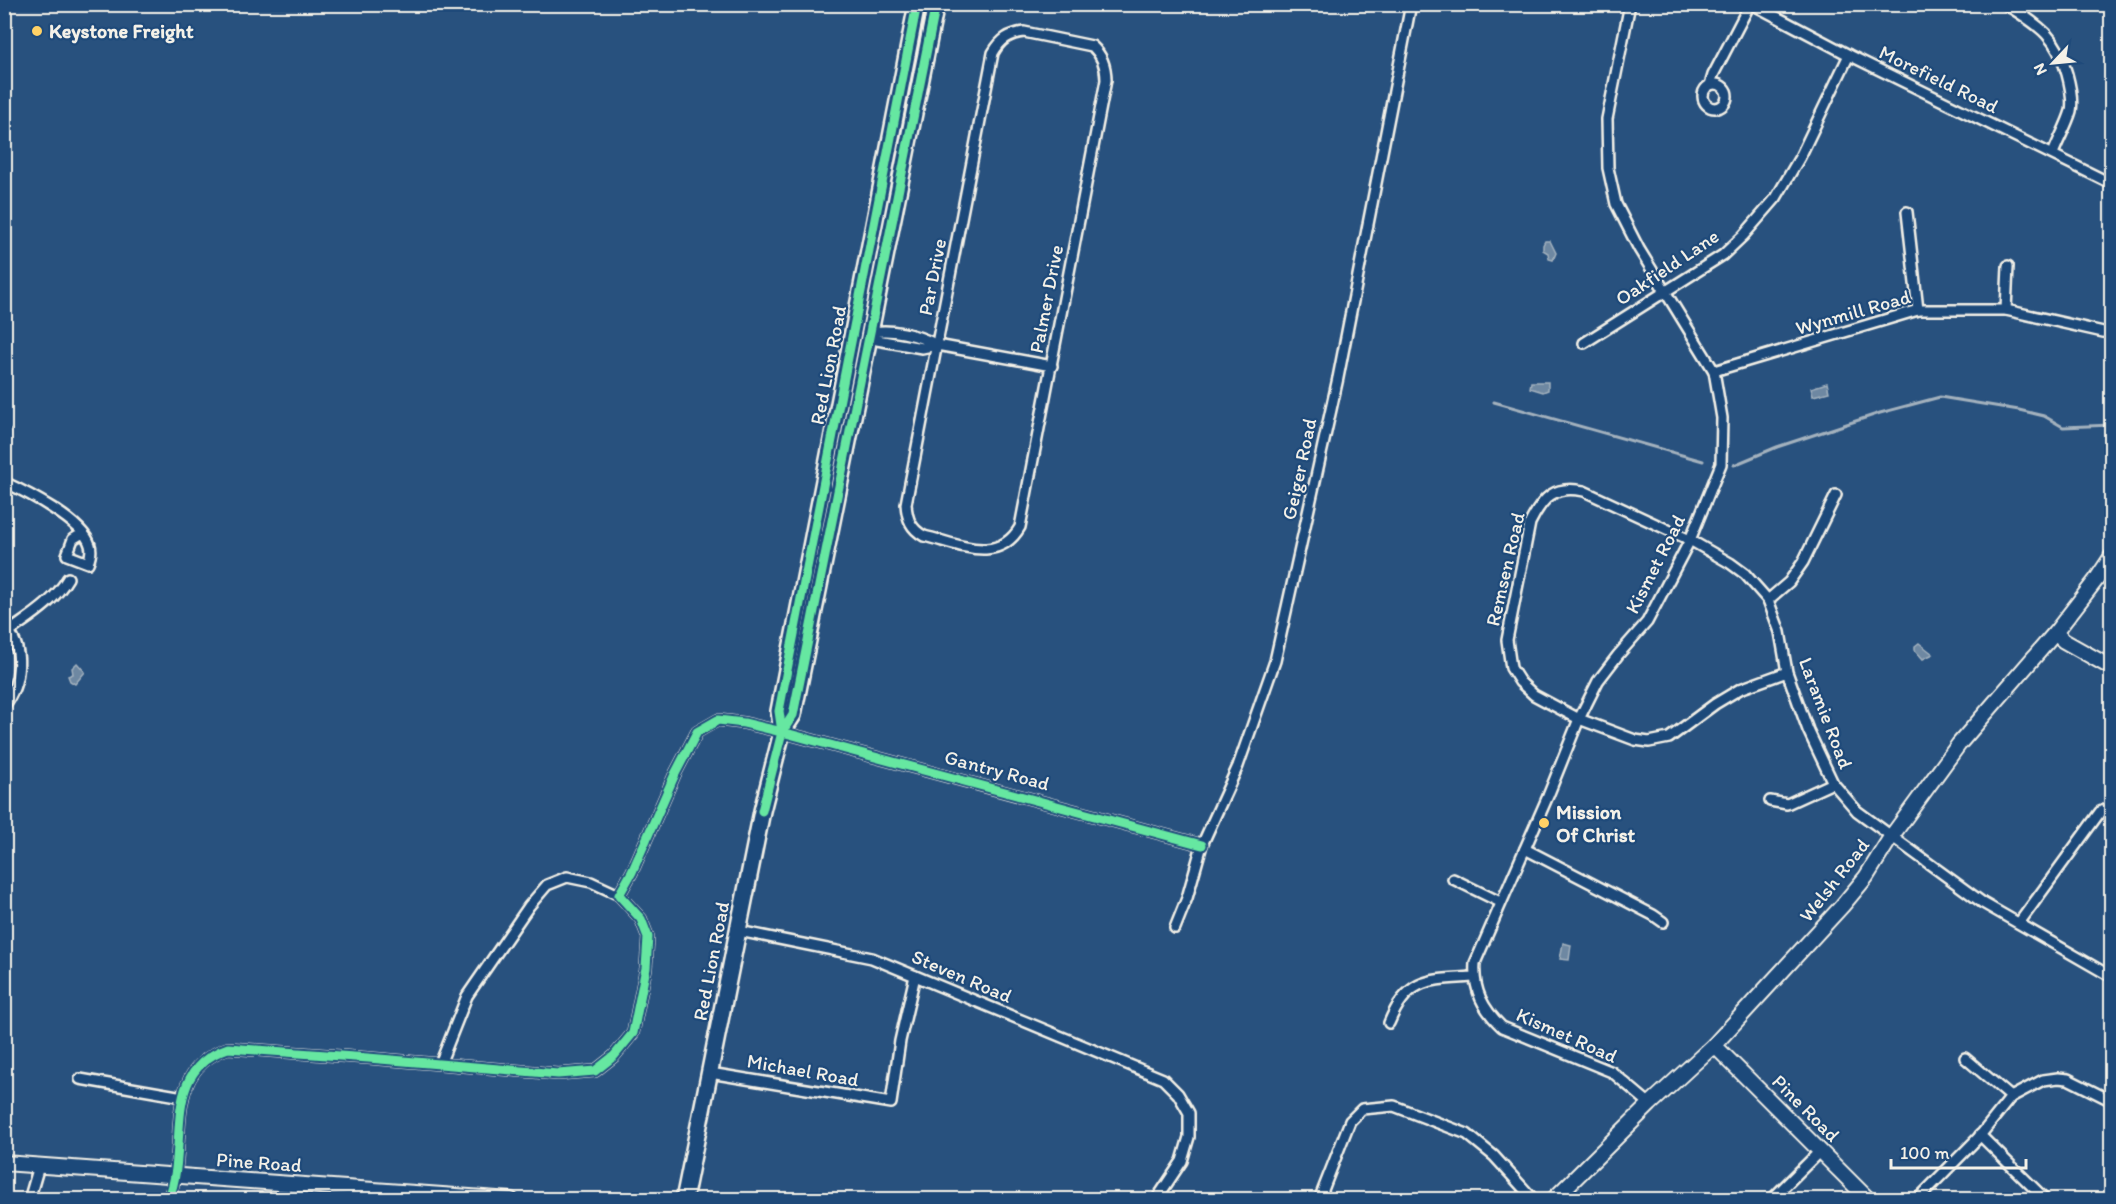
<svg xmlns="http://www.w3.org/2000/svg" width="2116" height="1204" viewBox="0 0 2116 1204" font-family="Itim,sans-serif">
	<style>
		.water { fill: #6e88a2; stroke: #a4b2be; stroke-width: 1.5 }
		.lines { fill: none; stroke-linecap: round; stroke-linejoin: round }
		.stream { stroke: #a4b2be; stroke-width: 3 }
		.street-casing { stroke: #f4f1e8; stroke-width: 14 }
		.secondary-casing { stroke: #f4f1e8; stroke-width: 18 }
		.primary-casing { stroke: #f4f1e8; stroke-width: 20 }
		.street { stroke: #1f4a7a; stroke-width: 9 }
		.secondary { stroke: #1f4a7a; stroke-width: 14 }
		.primary { stroke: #1f4a7a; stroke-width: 15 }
		.cycleway-casing { stroke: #1f4a7a; stroke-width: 13 }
		.cycleway { stroke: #66e7a1; stroke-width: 9 }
		.poi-dot { fill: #ffd166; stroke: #1f4a7a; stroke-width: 2 }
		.labels { text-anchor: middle; stroke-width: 4.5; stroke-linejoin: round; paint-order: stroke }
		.poi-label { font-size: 20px; font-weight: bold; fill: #f4f1e8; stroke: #1f4a7a; text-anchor: start }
		.street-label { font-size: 20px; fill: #f4f1e8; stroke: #1f4a7a }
	</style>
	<rect width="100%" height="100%" fill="#28517e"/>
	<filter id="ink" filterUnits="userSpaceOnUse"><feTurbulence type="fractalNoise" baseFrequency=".0167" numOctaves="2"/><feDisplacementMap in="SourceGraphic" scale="12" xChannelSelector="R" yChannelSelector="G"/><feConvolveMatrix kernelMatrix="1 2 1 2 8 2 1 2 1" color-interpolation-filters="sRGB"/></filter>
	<g filter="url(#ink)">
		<!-- water -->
		<g class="water">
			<path d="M1545,241h5l6,12 -3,7 -4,-1 -1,-6 -5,-3v-5z"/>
			<path d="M1531,382h17v8l-5,2 -13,-4z"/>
			<path d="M1827,383l2,9 -16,4 -2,-8z"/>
			<path d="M1919,643l14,11 -10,5 -8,-9v-4z"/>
			<path d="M77,663l8,9 -10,12 -5,-3 -2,-5 5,-2 -1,-6z"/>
			<path d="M1563,943l8,2 -2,15 -9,-1z"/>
		</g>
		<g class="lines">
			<!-- stream -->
			<g class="stream">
				<path d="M1494,402l209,59"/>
				<path d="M1734,465l43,-18 103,-34 60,-16 79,13 25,6 19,11 49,-2"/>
			</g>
			<defs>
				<g id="street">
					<path d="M1630,4l-23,115 1,49 8,36 23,45 75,122 8,47 -1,46 -31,76 -43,82 -29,33 -20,26 -19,38 -31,77 -73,167c-2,27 8,46 27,64l110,45 38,32"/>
					<path d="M1752,4l97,51 263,129"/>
					<path d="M2005,4c33,21 51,30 62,70 3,11 6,26 4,37 -4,14 -13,29 -18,43"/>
					<path d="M1024,32l68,14c10,9 14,21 14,34l-86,447c-22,38 -61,17 -96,9 -13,-7 -17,-17 -18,-32l87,-451c8,-14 16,-19 31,-21z"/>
					<circle cx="1715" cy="96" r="12"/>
					<path d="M1710,85l3,-10 37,-71"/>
					<path d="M1907,212l11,98"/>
					<path d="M2006,310l2,-44"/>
					<path d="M868,333c22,-6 50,2 69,12l115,21"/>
					<path d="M868,333l9,7 45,8 15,-3"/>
					<path d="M1584,343l139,-88 20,-19 33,-38 24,-41 49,-102"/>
					<path d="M1714,371l204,-61h88l106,24"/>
					<path d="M4,432v3"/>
					<path d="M4,482c22,10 79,39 86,63 2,6 0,13 -2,18l-21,-8 6,-16 10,-6"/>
					<path d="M1768,600l21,-18 14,-20 33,-67"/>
					<path d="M4,626c22,21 17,58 0,80"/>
					<path d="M10,631c22,-16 44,-29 58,-53"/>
					<path d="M1787,672l-47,17 -25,15 -46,34 -20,4 -14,-2 -56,-21 -45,-24 -14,-13 -9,-14 -4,-28 23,-117c13,-26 24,-38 54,-32l106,49 40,23 15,11 23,26 12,32 7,40 21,58 25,53 24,28 126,92 129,74"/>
					<path d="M1770,801l17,3 46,-21"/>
					<path d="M1525,849l128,66 10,7"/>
					<path d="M1453,879l47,23"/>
					<path d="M2019,923l81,-111 12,-5"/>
					<path d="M1175,928l12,-30 15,-53 36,-79 37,-105 63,-283 73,-374"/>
					<path d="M739,931l133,27 291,121 15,15 11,19v24l-7,24 -26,39"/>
					<path d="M1389,1023c19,-46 40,-43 85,-46"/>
					<path d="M1965,1058l46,39"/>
					<path d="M440,1064l27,-68 62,-90 18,-21 20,-8 24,5 28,13"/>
					<path d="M710,1073l181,30 9,-62 15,-65"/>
					<path d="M80,1079l103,18"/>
					<path d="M1980,1135l66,65"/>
					<path d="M29,1200l10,-34"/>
					<path d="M168,1200c23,-54 -10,-128 60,-152l140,10 190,16 37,-3 19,-15 19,-23 13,-65 2,-31 -7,-18 -22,-24 13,-23 43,-98 22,-42 21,-12 26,3 38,9 420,113"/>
					<path d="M1319,1200l31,-79 12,-12 32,-3 73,28 27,22 40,44"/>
					<path d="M1771,1200l50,-50"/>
					<path d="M1917,1200l62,-63 32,-40 32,-17 15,-2 10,1 44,22"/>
				</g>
				<g id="secondary">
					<path d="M2055,633l9,8 48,27"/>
					<path d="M1714,1045l155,155"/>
					<path d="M4,1163l507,37"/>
					<path d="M1553,1200l97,-96 64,-59 128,-139 24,-29 25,-40 68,-93 96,-111 41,-53 16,-24"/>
				</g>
				<g id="primary">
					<path d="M782,732l-3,-21 138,-707"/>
					<path d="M684,1200l78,-389 20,-79 11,-17 143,-711"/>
				</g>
			</defs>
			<!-- street casing -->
			<use href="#street" class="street-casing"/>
			<!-- secondary casing -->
			<use href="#secondary" class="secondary-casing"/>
			<!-- primary casing -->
			<use href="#primary" class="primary-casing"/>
			<!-- street -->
			<use href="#street" class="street"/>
			<!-- secondary -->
			<use href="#secondary" class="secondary"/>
			<!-- primary -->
			<use href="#primary" class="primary"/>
			<defs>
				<g id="cycleway">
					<path d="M782,732l-3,-21 138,-707"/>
					<path d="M762,811l20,-79 11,-17 143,-711"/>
					<path d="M168,1200c23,-54 -10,-128 60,-152l140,10 190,16 37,-3 19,-15 19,-23 13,-65 2,-31 -7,-18 -22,-24 13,-23 43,-98 22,-42 21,-12 26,3 38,9 420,113"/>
				</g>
			</defs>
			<!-- cycleway casing -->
			<use href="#cycleway" class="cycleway-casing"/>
			<!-- cycleway -->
			<use href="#cycleway" class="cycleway"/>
		</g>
	</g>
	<!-- markers -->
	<g class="poi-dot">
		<circle cx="37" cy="31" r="6"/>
		<circle cx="1544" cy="823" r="6"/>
	</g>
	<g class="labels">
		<!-- poi labels -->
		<g class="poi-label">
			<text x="49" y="38">Keystone Freight</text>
			<text x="1556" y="819">Mission<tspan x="1556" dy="23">Of Christ</tspan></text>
		</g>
		<!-- street labels -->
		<g class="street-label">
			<text transform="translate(1939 79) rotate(26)" y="7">Morefield Road</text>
			<text transform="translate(1667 267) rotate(-34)" y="7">Oakfield Lane</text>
			<text transform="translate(932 277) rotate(-79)" y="7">Par Drive</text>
			<text transform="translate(1046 299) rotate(-79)" y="7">Palmer Drive</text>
			<text transform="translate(1853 312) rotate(-16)" y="7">Wynmill Road</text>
			<text transform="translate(828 365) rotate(-79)" y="7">Red Lion Road</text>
			<text transform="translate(1299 469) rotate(-78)" y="7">Geiger Road</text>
			<text transform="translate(1655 564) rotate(-63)" y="7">Kismet Road</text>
			<text transform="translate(1505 569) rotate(-77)" y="7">Remsen Road</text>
			<text transform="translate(1826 713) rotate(69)" y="7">Laramie Road</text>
			<text transform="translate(997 770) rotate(15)" y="7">Gantry Road</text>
			<text transform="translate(1834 880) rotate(-52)" y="7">Welsh Road</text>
			<text transform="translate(711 961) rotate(-79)" y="7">Red Lion Road</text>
			<text transform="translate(962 976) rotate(23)" y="7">Steven Road</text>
			<text transform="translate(1567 1035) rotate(24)" y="7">Kismet Road</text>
			<text transform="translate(803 1070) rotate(10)" y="7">Michael Road</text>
			<text transform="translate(1806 1108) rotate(45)" y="7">Pine Road</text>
			<text transform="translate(259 1162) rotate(4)" y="7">Pine Road</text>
		</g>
	</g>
	<!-- margin -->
	<rect width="2116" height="1204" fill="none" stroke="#1f4a7a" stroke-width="24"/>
	<rect x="12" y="12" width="2092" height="1180" fill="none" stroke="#f4f1e8" stroke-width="2" filter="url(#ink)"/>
	<!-- north arrow -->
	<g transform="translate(2053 63) rotate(244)" stroke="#1f4a7a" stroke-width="4.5" paint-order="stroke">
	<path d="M0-4.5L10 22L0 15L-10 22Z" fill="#f4f1e8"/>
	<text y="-9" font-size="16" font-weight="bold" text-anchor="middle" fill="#f4f1e8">N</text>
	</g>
	<!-- scale -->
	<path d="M1891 1159v9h135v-9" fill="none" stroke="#f4f1e8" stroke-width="3"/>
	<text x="1900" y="1159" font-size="18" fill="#f4f1e8" stroke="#1f4a7a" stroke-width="4.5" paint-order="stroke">100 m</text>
</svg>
